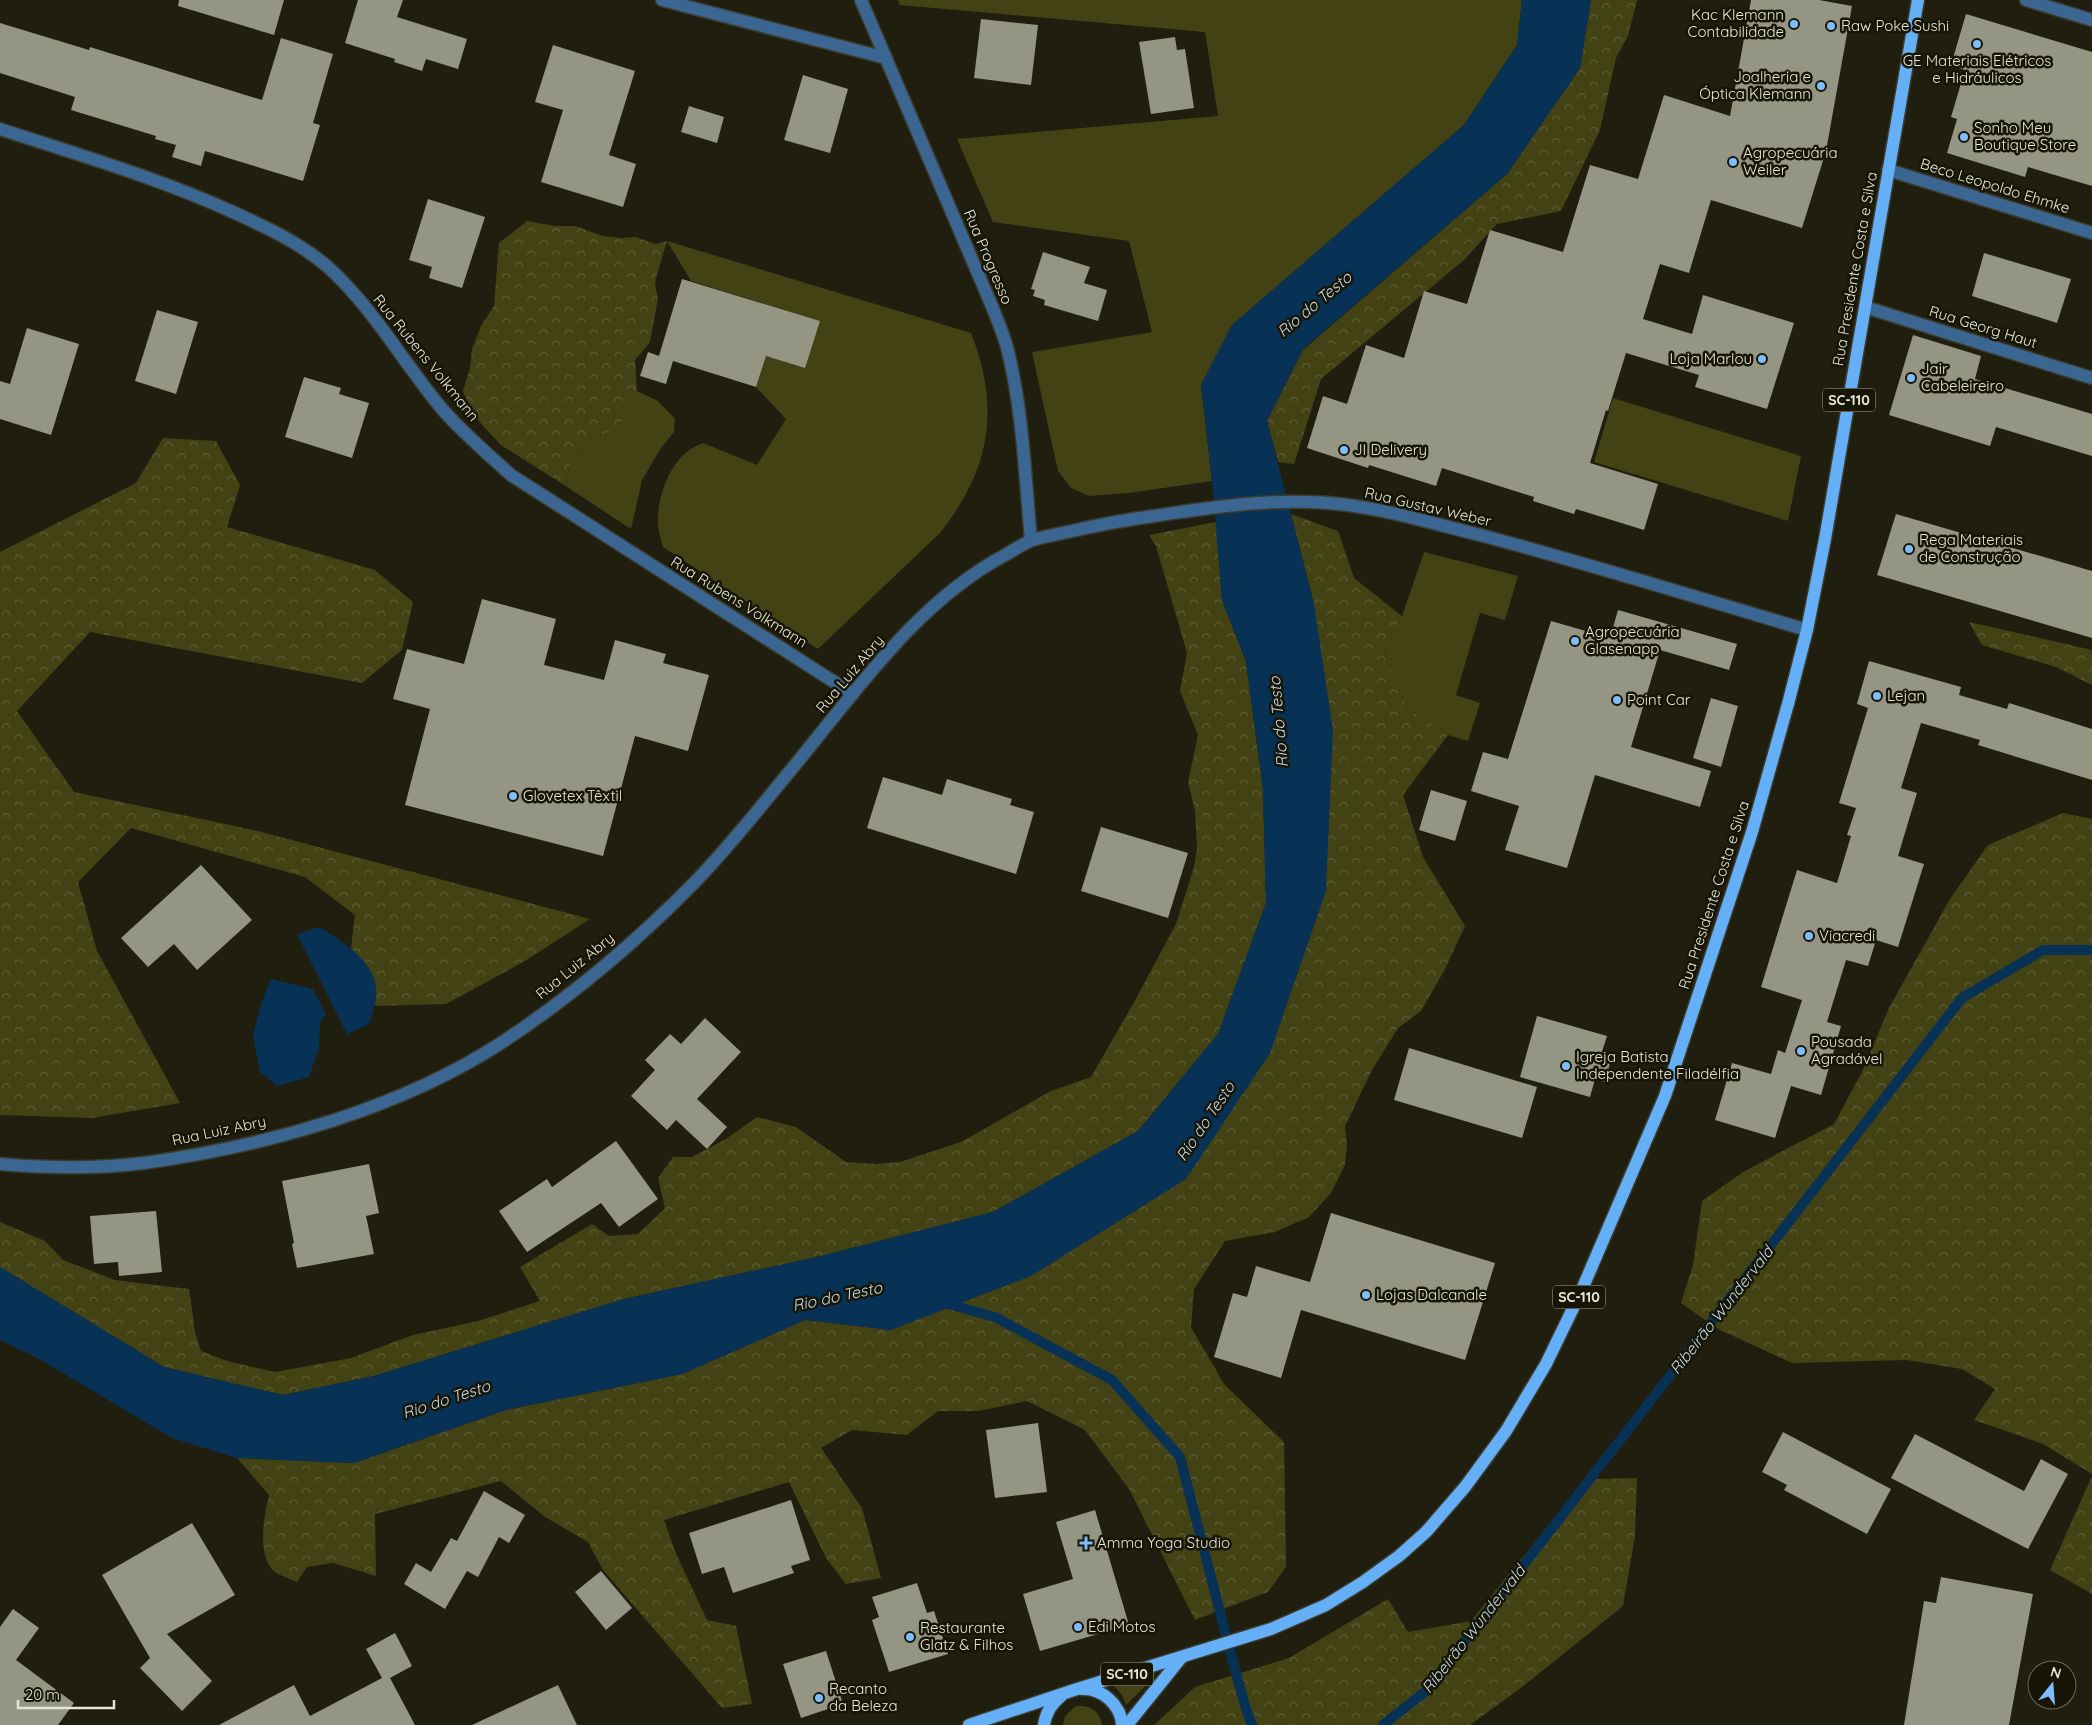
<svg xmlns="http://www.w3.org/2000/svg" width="2092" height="1725" viewBox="0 0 2092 1725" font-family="Quicksand,sans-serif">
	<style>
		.green { fill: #434214 }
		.forest { fill: url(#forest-crowns) }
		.water { fill: #083255 }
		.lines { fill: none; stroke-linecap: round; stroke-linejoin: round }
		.stream { stroke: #083255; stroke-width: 10 }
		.building { fill: #949582 }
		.minor-casing { stroke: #3b3a2c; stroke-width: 15 }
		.tertiary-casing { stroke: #3b3a2c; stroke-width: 15 }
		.primary-casing { stroke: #3b3a2c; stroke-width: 15 }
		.minor { stroke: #3a6691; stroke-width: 12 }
		.tertiary { stroke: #3a6691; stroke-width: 12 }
		.primary { stroke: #64aff6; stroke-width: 12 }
		.poi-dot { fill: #7fbdfa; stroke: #161506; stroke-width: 2 }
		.labels { text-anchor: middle; stroke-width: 5; stroke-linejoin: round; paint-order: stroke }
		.shield { fill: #161506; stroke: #a7a79b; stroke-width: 1 }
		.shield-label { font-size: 14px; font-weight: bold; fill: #e5e5db }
		.poi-label { font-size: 15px; fill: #e5e5db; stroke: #161506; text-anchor: start }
		.street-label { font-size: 15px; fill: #e5e5db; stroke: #161506 }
		.water-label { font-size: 16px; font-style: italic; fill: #c9dbed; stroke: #161506 }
	</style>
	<defs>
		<pattern id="forest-crowns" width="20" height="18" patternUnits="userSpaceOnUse" patternTransform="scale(1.25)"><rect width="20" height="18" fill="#434214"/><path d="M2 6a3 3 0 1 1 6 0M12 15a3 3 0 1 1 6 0" fill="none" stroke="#5e5d36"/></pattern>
	</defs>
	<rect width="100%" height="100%" fill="#1f1e0f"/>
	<!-- green -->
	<g class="green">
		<path d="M898,0h624l-5,45 -53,80 -232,200 -31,60 11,96 -83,12 -40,3 -18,-8 -13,-17 -26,-119 120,-20 -23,-91 -136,-19 -36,-83 261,-23 -13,-84 -305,-27z"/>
		<path d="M667,241l304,92c30,76 19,137 -31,200l-122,116 -155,-102c-3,-10 -6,-21 -5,-31 2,-29 16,-63 45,-73l54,22 29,-46 -30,-32 10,-31 53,-35 -128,-40z"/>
		<path d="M637,391l21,10 17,18 -1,13 -13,16 -19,32 -11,49 -67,-44 7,-24 13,-20 35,-12 3,-10 -4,-11z"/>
		<path d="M1613,398l188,58 -13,65 -194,-59z"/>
		<path d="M1424,552l94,24 -13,44 -25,-7 -24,82 24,8 -12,38 -20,-6 -41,-27 -23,-55 18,-37z"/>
		<path d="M1153,1679l-27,26 -4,-10 -8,-9z"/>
		<path d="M1076,1706c14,-1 24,4 26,19h-39l2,-9z"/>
	</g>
	<!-- forest -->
	<g class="forest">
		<path d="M1591,0h46l-9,36 -12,22 -16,72 -39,81 -64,13 -33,36 -143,119 -27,85 -16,-2 -11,-41 36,-71 204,-176 73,-106z"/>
		<path d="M527,221l28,5h20l28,10 18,2 15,-1 19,7 12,-3 -11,37 -1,7 3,13 -8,44 -15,18 2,31 -18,17 3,11 -3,10 -35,12 -13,20 -7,24 -63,-40 -16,-17 -13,-15 -9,-22 7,-23 2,-19 9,-23 13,-20 5,-63z"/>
		<path d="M163,438l53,3 24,44 -13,42 148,43 38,32 -11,48 -40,33 -272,-51 -73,79 57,81 184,39 332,88 -65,42 -79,43 -71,2c2,-31 -5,-36 -24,-58l4,-33 -50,-38 -174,-49 -53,54 19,69 83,152 -88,15 -92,-3v-563l136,-69z"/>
		<path d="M1291,514l47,17 16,47 48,38 -18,37 23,55 41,27 -45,60 20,62 42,69 -21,45 -23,40 -23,17 -26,42 -27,56 2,19 -2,20 -14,28 -22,24 -34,15 -50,9 -31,48 -3,38 33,57 60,58 2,125 -18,25 -73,28 -66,-131 -44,-59 -58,-29 -49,10h-40l-31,24 -55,-5 -31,18 41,60 19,70 -35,6 -20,-26 -37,-76 -125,38 13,36 30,64 29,6 16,78 -30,4 -119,-138 -15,-28 -43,-25 -44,-36 -126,33 1,62 -43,-13 -26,4 -10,15c-6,-3 -16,-6 -22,-10 -19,-16 -11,-56 -6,-77l-32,-37 117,5 152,-53 176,-36 123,-54 86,10 379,-277 44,-449z"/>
		<path d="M1216,522l6,78 24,62 17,127 3,114 -48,131 -80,97 -145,81 -172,44 -197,43 -250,77 -91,19 -119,-28 -164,-100v-45l45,19 18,19 52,20 74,9 6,43 6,19 26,10 48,11 76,-14 62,-23 65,-14 62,-20 -20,-34 72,-43 17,12 29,-2 27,-26 -7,-30 15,-21h19l34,-18 31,-22 39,10 50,35 30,2 24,-2 61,-20 90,-51 40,-14 42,-73 43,-80 18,-57 3,-19 -2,-37 -7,-29 10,-47 -18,-44 7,-38 -31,-107 -7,-11z"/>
		<path d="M1969,622l123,28v35l-36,-18 -74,-22z"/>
		<path d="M2063,813l29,6v655l-49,-30 -69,-24 21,-31 -33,-20 -55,-9 -115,3 -74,-34 -37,-26 12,-38 9,-64 41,-29 91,-48 29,-54 26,-62 61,-109 38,-54z"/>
		<path d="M2092,1476v118l-42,-24z"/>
		<path d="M1637,1478l-2,58 -12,70 -101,81 -52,38h-316l41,-38 94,-29 99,-59 20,33 63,-11 59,-73 64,-69z"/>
	</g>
	<!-- water -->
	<g class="water">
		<path d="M1522,0h69l-11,68 -73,106 -204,175 -36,72 47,183 19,126 -7,161 -56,162 -84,126 -155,97 -140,54 -86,-10 -123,54 -176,36 -152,53 -117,-5 -65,-20 -131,-78 -41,-20v-73l164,100 119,28 91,-19 250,-77 197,-43 172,-44 145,-81 80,-97 48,-131 -3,-114 -17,-127 -24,-62 -10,-119 -11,-96 31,-60 232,-200 53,-80z"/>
		<path d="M319,927c21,13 56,34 57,62 1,12 -3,23 -7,35l-22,10 -50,-100z"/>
		<path d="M271,979l42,10 13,25 -6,8 -1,26 -10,29 -32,9 -17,-14 -7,-37 8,-31z"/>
	</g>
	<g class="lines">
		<!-- stream -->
		<g class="stream">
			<path d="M941,1302l54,15 117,63 68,77 49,190 16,59 7,19"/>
			<path d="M1383,1725l43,-34 536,-693 81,-48h49"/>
		</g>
	</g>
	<!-- building -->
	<g class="building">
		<path d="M179,0h105l-10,35 -96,-29z"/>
		<path d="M358,0h45l-6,17 70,22 -9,30 -32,-10 -4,12 -28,-9 1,-3 -50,-16z"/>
		<path d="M1751,0h68l33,6 -26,145 -24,77 -91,-28 -22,73 -29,-9 -17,55 49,15 11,-39 91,28 -27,86 -72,-22 4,-12 -73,-22 -18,58 -2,-1 -16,53 68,21 -14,46 -68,-21 -2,5 -41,-13 1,-4 -92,-29 -6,18 -67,-21 -1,3 -61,-20 16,-52 24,8 19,-59 38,13 20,-67 43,13 23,-74 73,22 27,-87 48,14 26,-84 66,21z"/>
		<path d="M1966,14l126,38v134l-64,-19 -3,10 -78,-24 10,-34 -6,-2 14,-47 -14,-5z"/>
		<path d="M981,19l57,6 -7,60 -57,-7z"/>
		<path d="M0,23l89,27 1,-3 172,53 19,-62 52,16 -20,69 7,2 -17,56 -98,-30 -4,15 -29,-9 4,-12 -21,-6 1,-3 -85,-26 4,-13 -75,-24z"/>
		<path d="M1175,37l2,13 8,-1 9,59 -43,6 -12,-72z"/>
		<path d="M553,45l82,26 -26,84 27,9 -13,43 -82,-25 22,-72 -28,-8z"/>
		<path d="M803,75l45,14 -18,64 -46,-13z"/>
		<path d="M689,106l35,11 -7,26 -36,-11z"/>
		<path d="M428,199l57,18 -23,71 -33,-10 3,-11 -23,-7z"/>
		<path d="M1043,252l47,15 -6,16 23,7 -9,31 -54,-16 1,-5 -12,-4 2,-6 -4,-1z"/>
		<path d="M1984,253l87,26 -14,44 -85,-27z"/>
		<path d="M682,279l138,42 -15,47 -39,-12 -10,31 -83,-26 -7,23 -26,-8 8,-24 11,4z"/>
		<path d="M157,310l41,12 -22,72 -41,-13z"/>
		<path d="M27,328l52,16 -28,91 -51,-16v-38l10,3z"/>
		<path d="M1913,335l68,21 -6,23 117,35v42l-96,-29 -6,19 -101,-31z"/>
		<path d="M304,377l37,11 -2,6 30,9 -17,55 -67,-21z"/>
		<path d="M1896,514l196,57v67l-215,-63z"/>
		<path d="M482,599l74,20 -12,46 60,15 11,-40 51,14 -3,9 46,12 -21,76 -53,-15 -32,120 -198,-51 25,-96 -37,-10 14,-50 57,15z"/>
		<path d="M1618,610l119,34 -8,26 -69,-20 -29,97 80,24 -11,36 -105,-32 -28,93 -62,-18 14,-44 -48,-15 12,-39 25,7 43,-138 59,17z"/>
		<path d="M1869,661l92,26 -2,8 48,14 2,-6 83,26v51l-114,-35 2,-5 -59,-17 -20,65 16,5 -19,63 26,8 -26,83 -22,-7 -8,26 -22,-6 -19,62 14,4 -20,69 -30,-9 -16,52 -60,-18 17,-57 39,11 7,-24 7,3 17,-53 -41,-13 36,-117 40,13 14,-47 -4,-1 9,-27 -17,-5 29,-95 -11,-4z"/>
		<path d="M1711,698l27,8 -17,61 -28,-9z"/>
		<path d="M883,777l59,18 5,-16 65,20 -2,6 24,7 -18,62 -149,-46z"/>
		<path d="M1431,790l36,11 -12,40 -36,-11z"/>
		<path d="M1101,827l87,26 -20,65 -87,-27z"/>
		<path d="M201,865l51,55 -55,50 -23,-26 -26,23 -27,-29z"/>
		<path d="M1537,1016l70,20 -5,16 10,3 -7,27 -10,-3 -5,18 -70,-20z"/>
		<path d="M705,1018l36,34 -44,47 30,28 -20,22 -31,-29 -9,10 -36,-34 24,-26 -10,-10 25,-26 11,10z"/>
		<path d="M1409,1048l128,39 -15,51 -128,-38z"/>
		<path d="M616,1141l42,58 -39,28 -18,-24 -74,49 -28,-41 48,-32 5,8z"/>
		<path d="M369,1164l10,49 -13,3 8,38 -77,14 -5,-24 2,-1 -12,-62z"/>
		<path d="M156,1211l6,61 -43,4 -1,-14 -24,2 -4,-48z"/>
		<path d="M1331,1213l164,50 -30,97 -164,-50 -20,68 -67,-21 19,-64 14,4 9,-31 54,16z"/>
		<path d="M1038,1423l9,69 -52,6 -9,-68z"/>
		<path d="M1783,1432l108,57 -24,45 -83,-44 3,-5 -25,-13z"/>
		<path d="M1915,1434l109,57 17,-32 27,15 -40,75 -137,-71z"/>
		<path d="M484,1491l41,24 -16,28 -10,-6 -21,40 -11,-6 -22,38 -41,-25 12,-21 15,9 20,-34 6,3z"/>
		<path d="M791,1500l19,60 -19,6 3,7 -61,20 -9,-26 -22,7 -13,-41z"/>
		<path d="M1095,1510l34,115 -89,26 -17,-57 50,-15 -17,-57z"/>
		<path d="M192,1523l43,72 -68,39 45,47 -30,30 -42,-43 10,-10 -48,-83z"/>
		<path d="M601,1571l31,37 -26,22 -31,-38z"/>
		<path d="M1941,1577l92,17 -24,131h-105l20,-124 12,2z"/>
		<path d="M917,1583l10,30 7,-2 14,43 -59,18 -17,-52 7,-3 -7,-20z"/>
		<path d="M13,1609l26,19 -23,32 58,43 -16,22h-58v-98z"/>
		<path d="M395,1633l17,33 -22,12 25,47h-196l75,-40 16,31 72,-38 -16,-29z"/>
		<path d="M826,1651l17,53 -42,14 -18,-54z"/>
		<path d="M558,1685l19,40h-105z"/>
	</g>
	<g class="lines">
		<defs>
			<g id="minor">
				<path d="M662,0l224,58"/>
				<path d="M2026,0l66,20"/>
				<path d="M0,129c79,26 159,49 235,84 33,15 67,31 94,55 45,41 75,96 114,142 21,24 45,44 68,65l342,219"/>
				<path d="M1888,170l204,63"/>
				<path d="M1865,307l227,71"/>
			</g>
			<g id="tertiary">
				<path d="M861,0l130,304c6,15 13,31 17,47 15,62 17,126 23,189"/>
				<path d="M0,1164c48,4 97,5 144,-1 122,-17 257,-54 360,-122 68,-45 133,-100 190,-158 36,-37 68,-78 101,-118 62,-75 122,-163 210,-210 9,-5 18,-11 27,-15 10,-3 21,-5 31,-7 30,-7 60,-13 91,-17 60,-9 124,-19 185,-12 48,5 95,20 141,31 110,29 219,63 327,95"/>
			</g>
			<g id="primary">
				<path d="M1082,1689c20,-1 39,16 40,36"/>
				<path d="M969,1725l105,-35 197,-61 55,-24 37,-23 36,-26 27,-24 39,-45 41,-56 40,-67 34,-70 85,-198 87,-264 36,-128 19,-74 18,-91 93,-539"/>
				<path d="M1044,1725c2,-13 7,-20 17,-29"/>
				<path d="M1127,1725l54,-67"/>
			</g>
		</defs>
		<!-- minor casing -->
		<use href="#minor" class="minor-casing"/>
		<!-- tertiary casing -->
		<use href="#tertiary" class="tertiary-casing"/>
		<!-- primary casing -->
		<use href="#primary" class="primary-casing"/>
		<!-- minor -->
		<use href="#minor" class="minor"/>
		<!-- tertiary -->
		<use href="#tertiary" class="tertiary"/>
		<!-- primary -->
		<use href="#primary" class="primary"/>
	</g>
	<!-- markers -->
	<g class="poi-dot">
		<circle cx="1794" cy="24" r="5"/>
		<circle cx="1831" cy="26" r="5"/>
		<circle cx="1977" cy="44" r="5"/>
		<circle cx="1821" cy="86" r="5"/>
		<circle cx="1964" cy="137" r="5"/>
		<circle cx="1733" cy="162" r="5"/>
		<circle cx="1762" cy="359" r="5"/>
		<circle cx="1911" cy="378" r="5"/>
		<circle cx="1344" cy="450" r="5"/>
		<circle cx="1909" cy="549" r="5"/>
		<circle cx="1575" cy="641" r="5"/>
		<circle cx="1877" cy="696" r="5"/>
		<circle cx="1617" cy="700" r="5"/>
		<circle cx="513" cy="796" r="5"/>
		<circle cx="1809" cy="936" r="5"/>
		<circle cx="1801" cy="1051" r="5"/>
		<circle cx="1566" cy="1066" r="5"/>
		<circle cx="1366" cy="1295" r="5"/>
		<path d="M1083.5 1535.5h5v5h5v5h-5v5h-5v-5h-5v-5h5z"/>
		<circle cx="1078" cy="1627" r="5"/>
		<circle cx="910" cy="1637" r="5"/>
		<circle cx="819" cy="1698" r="5"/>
	</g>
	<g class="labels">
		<!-- shield labels -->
		<g class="shield">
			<rect x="1823" y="388.5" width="52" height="23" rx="4"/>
			<rect x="1553" y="1285.5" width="52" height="23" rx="4"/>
			<rect x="1101" y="1662.5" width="52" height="23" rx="4"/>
		</g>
		<g class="shield-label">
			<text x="1849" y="405">SC-110</text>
			<text x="1579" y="1302">SC-110</text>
			<text x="1127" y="1679">SC-110</text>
		</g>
		<!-- poi labels -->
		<g class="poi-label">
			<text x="1784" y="20" text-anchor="end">Kac Klemann<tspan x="1784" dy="17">Contabilidade</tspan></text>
			<text x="1841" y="31">Raw Poke Sushi</text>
			<text x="1977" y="66" text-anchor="middle">GE Materiais Elétricos<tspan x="1977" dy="17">e Hidráulicos</tspan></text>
			<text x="1811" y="82" text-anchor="end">Joalheria e<tspan x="1811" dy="17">Óptica Klemann</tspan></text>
			<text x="1974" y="133">Sonho Meu<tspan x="1974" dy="17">Boutique Store</tspan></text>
			<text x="1743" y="158">Agropecuária<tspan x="1743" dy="17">Weiler</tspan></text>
			<text x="1752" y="364" text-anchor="end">Loja Marlou</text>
			<text x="1921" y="374">Jair<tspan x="1921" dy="17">Cabeleireiro</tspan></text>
			<text x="1354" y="455">JI Delivery</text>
			<text x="1919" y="545">Rega Materiais<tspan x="1919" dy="17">de Construção</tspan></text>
			<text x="1585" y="637">Agropecuária<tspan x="1585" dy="17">Glasenapp</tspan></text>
			<text x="1887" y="701">Lejan</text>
			<text x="1627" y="705">Point Car</text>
			<text x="523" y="801">Glovetex Têxtil</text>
			<text x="1819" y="941">Viacredi</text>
			<text x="1811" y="1047">Pousada<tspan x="1811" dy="17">Agradável</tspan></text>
			<text x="1576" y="1062">Igreja Batista<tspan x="1576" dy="17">Independente Filadélfia</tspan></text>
			<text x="1376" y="1300">Lojas Dalcanale</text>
			<text x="1097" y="1548">Amma Yoga Studio</text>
			<text x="1088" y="1632">Edi Motos</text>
			<text x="920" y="1633">Restaurante<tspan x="920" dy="17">Glatz &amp; Filhos</tspan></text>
			<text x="829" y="1694">Recanto<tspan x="829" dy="17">da Beleza</tspan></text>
		</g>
		<!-- street labels -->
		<g class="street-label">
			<text transform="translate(1995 186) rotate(17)" y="5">Beco Leopoldo Ehmke</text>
			<text transform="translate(988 257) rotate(67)" y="5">Rua Progresso</text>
			<text transform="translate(1855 269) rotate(-80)" y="5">Rua Presidente Costa e Silva</text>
			<text transform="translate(1983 327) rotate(17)" y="5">Rua Georg Haut</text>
			<text transform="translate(426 358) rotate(51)" y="5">Rua Rubens Volkmann</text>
			<text transform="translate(1428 507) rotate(13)" y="5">Rua Gustav Weber</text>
			<text transform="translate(739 602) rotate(32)" y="5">Rua Rubens Volkmann</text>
			<text transform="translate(850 674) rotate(-50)" y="5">Rua Luiz Abry</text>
			<text transform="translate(1714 895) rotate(-72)" y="5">Rua Presidente Costa e Silva</text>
			<text transform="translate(575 966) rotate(-39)" y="5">Rua Luiz Abry</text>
			<text transform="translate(219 1131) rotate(-12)" y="5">Rua Luiz Abry</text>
		</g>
		<!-- water labels -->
		<g class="water-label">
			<text transform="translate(1314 304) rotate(-40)" y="6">Rio do Testo</text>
			<text transform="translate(1278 722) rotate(-95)" y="6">Rio do Testo</text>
			<text transform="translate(1205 1121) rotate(-56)" y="6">Rio do Testo</text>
			<text transform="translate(837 1296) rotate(-12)" y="6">Rio do Testo</text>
			<text transform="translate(1721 1310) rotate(-52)" y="6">Ribeirão Wundervald</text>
			<text transform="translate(446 1399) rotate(-18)" y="6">Rio do Testo</text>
			<text transform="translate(1473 1629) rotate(-52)" y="6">Ribeirão Wundervald</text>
		</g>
	</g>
	<!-- north arrow -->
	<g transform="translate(2052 1685) rotate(17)"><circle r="24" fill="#161506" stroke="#69685b"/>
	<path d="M0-4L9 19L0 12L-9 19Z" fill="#7fbdfa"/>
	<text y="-8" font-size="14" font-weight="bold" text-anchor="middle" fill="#e5e5db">N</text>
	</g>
	<!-- scale -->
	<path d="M18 1700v8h96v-8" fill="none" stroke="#e5e5db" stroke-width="2.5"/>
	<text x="25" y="1700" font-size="15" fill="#e5e5db" stroke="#161506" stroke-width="4" paint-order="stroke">20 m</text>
</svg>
